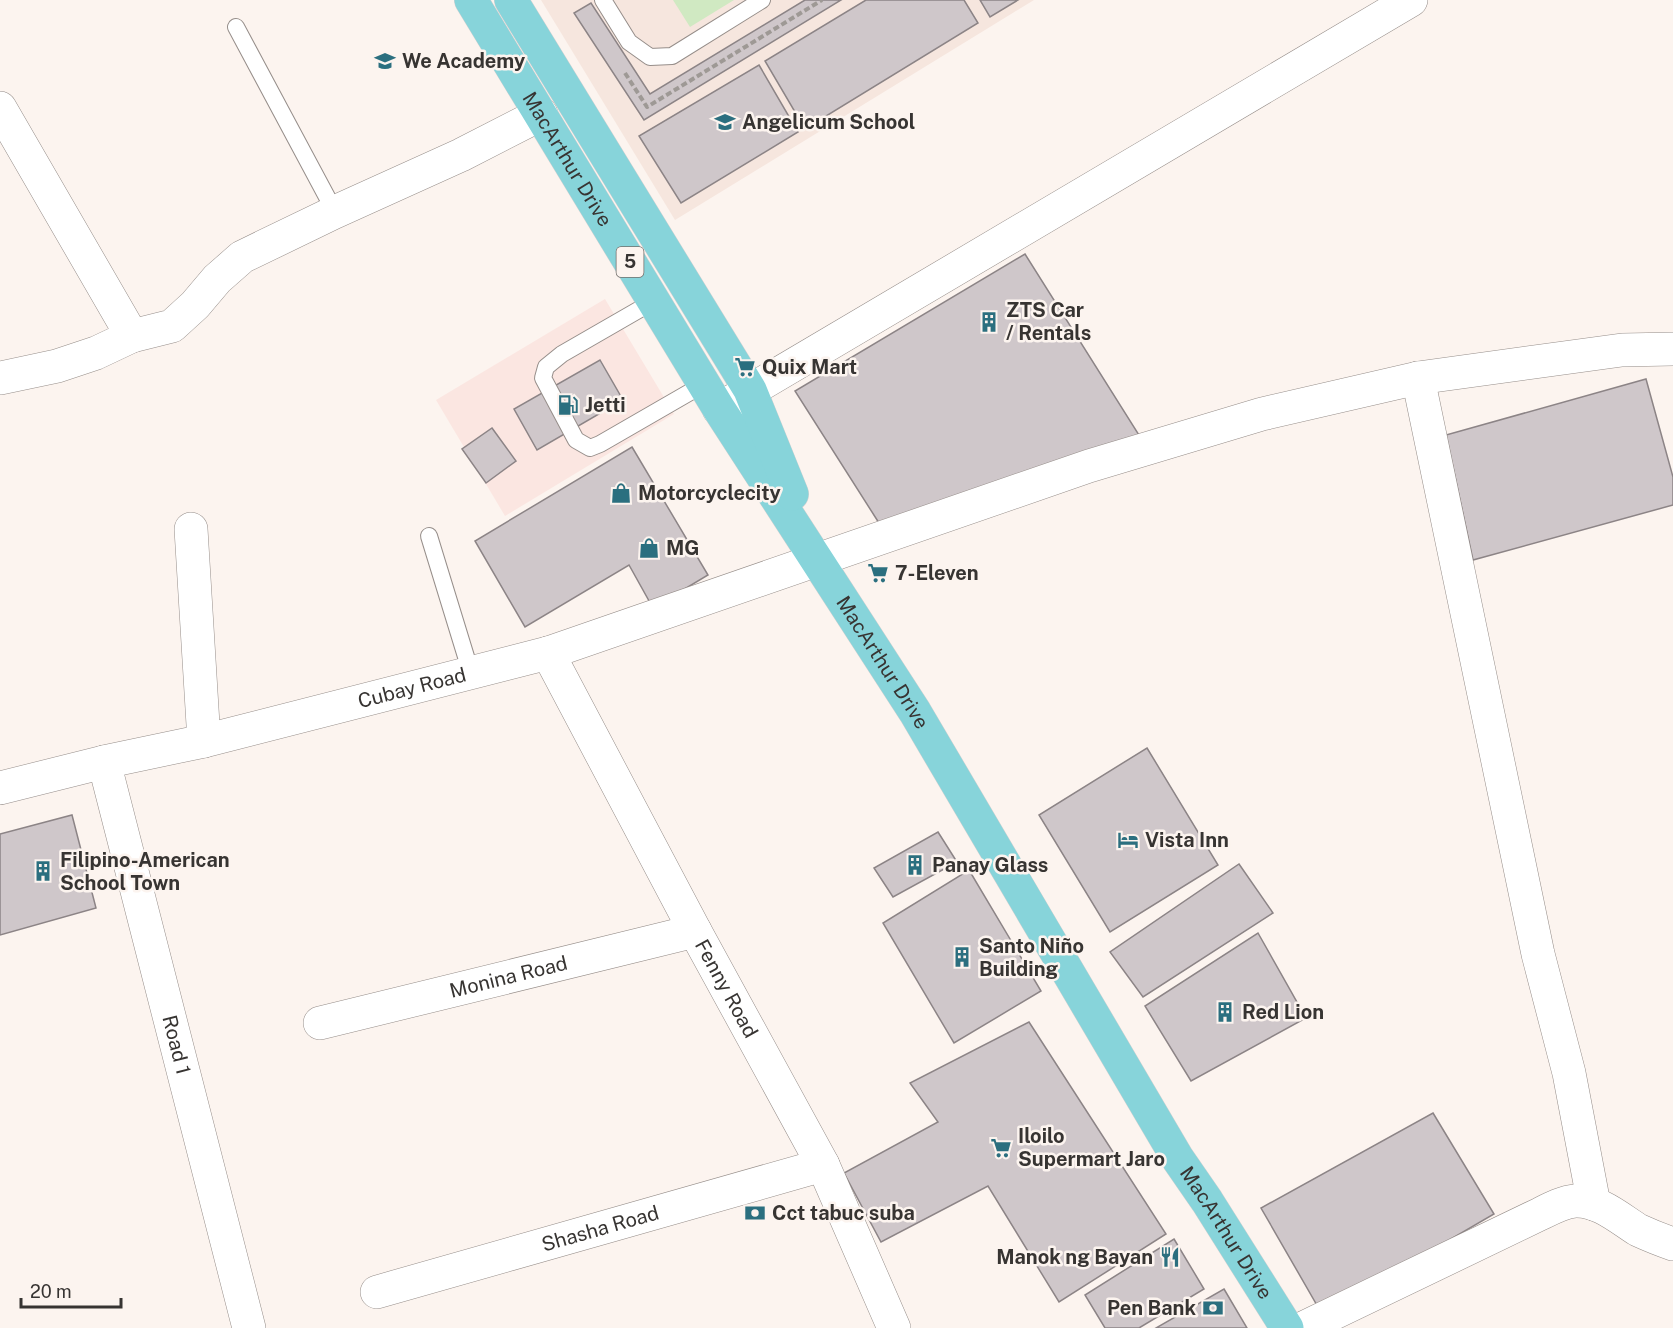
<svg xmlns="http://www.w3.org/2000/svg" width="1673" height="1328" viewBox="0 0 1673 1328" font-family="'Public Sans',sans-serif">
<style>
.commercial{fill:#fbe6e1}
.built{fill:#f6e6de}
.green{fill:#d0e9c2}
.building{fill:#cfc7ca;stroke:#8c8486;stroke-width:1.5}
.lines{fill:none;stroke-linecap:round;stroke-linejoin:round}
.lane-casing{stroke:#968e8a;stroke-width:18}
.street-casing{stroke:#968e8a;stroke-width:34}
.secondary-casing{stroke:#968e8a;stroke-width:34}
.primary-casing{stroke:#d3d2d2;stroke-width:34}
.path{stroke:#9e9995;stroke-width:4;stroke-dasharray:6 3;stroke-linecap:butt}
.lane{stroke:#fff;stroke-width:16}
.street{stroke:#fff;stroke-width:33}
.secondary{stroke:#fff;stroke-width:33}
.primary{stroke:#87d4da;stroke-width:33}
.labels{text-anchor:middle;stroke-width:5;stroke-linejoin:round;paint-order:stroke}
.shield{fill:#fcf4ef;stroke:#726e6b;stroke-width:1.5}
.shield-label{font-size:18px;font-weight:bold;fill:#373432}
.poi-label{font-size:20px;font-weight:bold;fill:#373432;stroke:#fcf4ef;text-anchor:start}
.street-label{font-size:20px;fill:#373432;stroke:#fcf4ef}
</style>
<rect width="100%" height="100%" fill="#fcf4ef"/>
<polygon class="commercial" points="605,299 674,414 505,516 436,400"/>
<polygon class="built" points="541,0 1034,0 675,220"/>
<polygon class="green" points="673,0 734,0 690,27"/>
<g class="building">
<polygon points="805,0 841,0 644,120 574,13 591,3 650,94"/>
<polygon points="866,0 964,0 978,23 805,129 765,61"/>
<polygon points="980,0 1018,0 990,17"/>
<polygon points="759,65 798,132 681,203 639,136"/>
<polygon points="1025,254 1139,435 879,523 795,391"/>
<polygon points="600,360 623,400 537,450 514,409"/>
<polygon points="1646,379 1673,477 1673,505 1473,560 1446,435"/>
<polygon points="492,428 516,461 486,483 462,449"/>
<polygon points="632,447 708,575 653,608 629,565 525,627 475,541"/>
<polygon points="1147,748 1218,865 1110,932 1039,815"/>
<polygon points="72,815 96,908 0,935 0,834"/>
<polygon points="938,832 957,862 893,897 874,868"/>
<polygon points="1239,864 1273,913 1143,997 1110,952"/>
<polygon points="969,870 1041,991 954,1043 883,923"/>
<polygon points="1258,933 1306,1018 1191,1081 1145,1006"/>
<polygon points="1029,1022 1166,1234 1059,1302 988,1186 881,1242 844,1173 938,1122 910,1083"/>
<polygon points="1433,1113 1494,1214 1322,1314 1261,1208"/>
<polygon points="1174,1239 1204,1289 1139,1328 1105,1328 1085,1295"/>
<polygon points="1224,1289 1247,1328 1156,1328"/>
</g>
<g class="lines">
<g class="lane-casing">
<g id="lane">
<polyline points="603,0 629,42 650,57 672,56 762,0"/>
<polyline points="236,27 335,212"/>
<polyline points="654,301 562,354 546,367 543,378 576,440 590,448 600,444 704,384"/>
<polyline points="429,536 471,673"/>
</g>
</g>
<g class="street-casing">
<g id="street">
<polyline points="0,108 132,336 172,326 195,305 217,279 242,257 335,212 461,155 541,114"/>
<polyline points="0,378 57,366 96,353 132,336"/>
<polyline points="1418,378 1538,954 1569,1073 1594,1204"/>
<polyline points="719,409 1411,0"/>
<polyline points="191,529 204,741"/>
<path id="s1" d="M548,653L695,931L823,1165L894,1328"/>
<path id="s2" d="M104,762L249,1328"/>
<path id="s3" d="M320,1023L695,931"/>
<path id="s4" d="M377,1292L823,1165"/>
<path d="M1303,1328L1540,1214C1550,1209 1563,1202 1575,1201C1599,1200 1619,1218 1638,1230C1649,1235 1661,1240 1673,1244"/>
</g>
</g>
<g class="secondary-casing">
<g id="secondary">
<path id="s5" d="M0,788L104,762L204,741L548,653L1089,466L1262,414L1418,378L1622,350L1673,349"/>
</g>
</g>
<g class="primary-casing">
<g id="primary">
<path id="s6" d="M471,0L719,409L915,712L1178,1159L1207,1201L1287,1328"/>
<polyline points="511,0 750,390 792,494"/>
</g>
</g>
<polyline class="path" points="625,73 647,107 822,0"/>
<use href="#lane" class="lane"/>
<use href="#street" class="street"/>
<use href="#secondary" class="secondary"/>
<use href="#primary" class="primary"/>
</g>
<defs>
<g id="school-bare" transform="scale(1.62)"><path d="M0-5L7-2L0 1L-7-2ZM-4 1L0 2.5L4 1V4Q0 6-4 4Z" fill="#2b6f7f" stroke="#fcf4ef" stroke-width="2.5" paint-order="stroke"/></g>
<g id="building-bare" transform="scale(1.62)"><path d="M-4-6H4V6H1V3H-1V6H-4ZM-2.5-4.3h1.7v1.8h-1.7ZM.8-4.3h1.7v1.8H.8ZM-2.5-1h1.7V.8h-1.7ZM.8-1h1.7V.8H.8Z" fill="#2b6f7f" stroke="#fcf4ef" stroke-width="2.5" paint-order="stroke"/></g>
<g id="supermarket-bare" transform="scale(1.62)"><path d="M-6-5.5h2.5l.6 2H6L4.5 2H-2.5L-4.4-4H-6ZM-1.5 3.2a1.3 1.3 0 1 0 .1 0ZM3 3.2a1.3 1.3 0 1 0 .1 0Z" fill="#2b6f7f" stroke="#fcf4ef" stroke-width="2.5" paint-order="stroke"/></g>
<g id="fuel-bare" transform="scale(1.62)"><path d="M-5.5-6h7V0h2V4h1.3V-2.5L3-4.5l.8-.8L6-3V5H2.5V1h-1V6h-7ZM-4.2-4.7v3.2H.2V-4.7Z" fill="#2b6f7f" stroke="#fcf4ef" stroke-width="2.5" paint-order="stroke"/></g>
<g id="shop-bare" transform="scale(1.62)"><path d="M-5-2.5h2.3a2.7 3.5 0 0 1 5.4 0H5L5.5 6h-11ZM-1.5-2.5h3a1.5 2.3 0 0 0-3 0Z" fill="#2b6f7f" stroke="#fcf4ef" stroke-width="2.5" paint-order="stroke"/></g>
<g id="hotel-bare" transform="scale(1.62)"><path d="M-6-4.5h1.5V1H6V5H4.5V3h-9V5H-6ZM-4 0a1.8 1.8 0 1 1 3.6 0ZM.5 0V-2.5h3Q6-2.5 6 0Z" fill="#2b6f7f" stroke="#fcf4ef" stroke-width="2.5" paint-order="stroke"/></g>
<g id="bank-bare" transform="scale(1.62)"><path d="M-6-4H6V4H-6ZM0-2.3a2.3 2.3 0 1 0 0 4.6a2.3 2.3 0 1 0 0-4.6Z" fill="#2b6f7f" stroke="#fcf4ef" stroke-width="2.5" paint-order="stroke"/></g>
<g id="restaurant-bare" transform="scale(1.62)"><path d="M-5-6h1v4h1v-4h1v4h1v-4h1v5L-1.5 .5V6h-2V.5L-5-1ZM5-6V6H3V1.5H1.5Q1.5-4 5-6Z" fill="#2b6f7f" stroke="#fcf4ef" stroke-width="2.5" paint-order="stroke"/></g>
</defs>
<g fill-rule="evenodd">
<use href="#school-bare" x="385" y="61"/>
<use href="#school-bare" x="725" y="122"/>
<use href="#building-bare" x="989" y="322"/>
<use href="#supermarket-bare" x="745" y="367"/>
<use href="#fuel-bare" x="568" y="405"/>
<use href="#shop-bare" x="621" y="493"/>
<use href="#shop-bare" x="649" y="548"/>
<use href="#supermarket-bare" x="878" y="573"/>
<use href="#hotel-bare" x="1128" y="840"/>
<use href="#building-bare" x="915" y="865"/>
<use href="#building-bare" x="43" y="871"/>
<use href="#building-bare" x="962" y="957"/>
<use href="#building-bare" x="1225" y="1012"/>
<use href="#supermarket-bare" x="1001" y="1148"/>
<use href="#bank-bare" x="755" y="1213"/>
<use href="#restaurant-bare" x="1170" y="1257"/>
<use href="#bank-bare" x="1213" y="1308"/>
</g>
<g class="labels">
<rect class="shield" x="616.5" y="247" width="27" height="30" rx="4.5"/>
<g class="shield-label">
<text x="630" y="268">5</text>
</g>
<g class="poi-label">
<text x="402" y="68">We Academy</text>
<text x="742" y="129">Angelicum School</text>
<text x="1006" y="317">ZTS Car<tspan x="1006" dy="23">/ Rentals</tspan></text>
<text x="762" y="374">Quix Mart</text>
<text x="585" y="412">Jetti</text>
<text x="638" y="500">Motorcyclecity</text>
<text x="666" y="555">MG</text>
<text x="895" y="580">7-Eleven</text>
<text x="1145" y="847">Vista Inn</text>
<text x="60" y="867">Filipino-American<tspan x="60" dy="23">School Town</tspan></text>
<text x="932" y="872">Panay Glass</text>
<text x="979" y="953">Santo Niño<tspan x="979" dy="23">Building</tspan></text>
<text x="1242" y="1019">Red Lion</text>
<text x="1018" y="1143">Iloilo<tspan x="1018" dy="23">Supermart Jaro</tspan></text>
<text x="772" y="1220">Cct tabuc suba</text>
<text x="1153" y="1264" text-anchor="end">Manok ng Bayan</text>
<text x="1196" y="1315" text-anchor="end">Pen Bank</text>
</g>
<g class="street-label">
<text dy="7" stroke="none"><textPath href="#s6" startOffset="186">MacArthur Drive</textPath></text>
<text dy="7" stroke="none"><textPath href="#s6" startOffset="780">MacArthur Drive</textPath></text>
<text dy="7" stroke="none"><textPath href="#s5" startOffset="424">Cubay Road</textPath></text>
<text dy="7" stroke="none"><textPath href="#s3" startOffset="194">Monina Road</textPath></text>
<text dy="7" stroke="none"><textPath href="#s1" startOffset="380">Fenny Road</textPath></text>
<text dy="7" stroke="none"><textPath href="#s2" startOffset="292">Road 1</textPath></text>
<text dy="7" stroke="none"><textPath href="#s4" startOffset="232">Shasha Road</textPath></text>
<text dy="7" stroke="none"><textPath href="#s6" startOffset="1446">MacArthur Drive</textPath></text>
</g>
</g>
<path d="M21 1298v9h100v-9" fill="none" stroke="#373432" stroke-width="3"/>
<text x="30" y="1298" font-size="18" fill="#373432" stroke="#fcf4ef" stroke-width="4.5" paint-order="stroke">20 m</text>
</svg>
